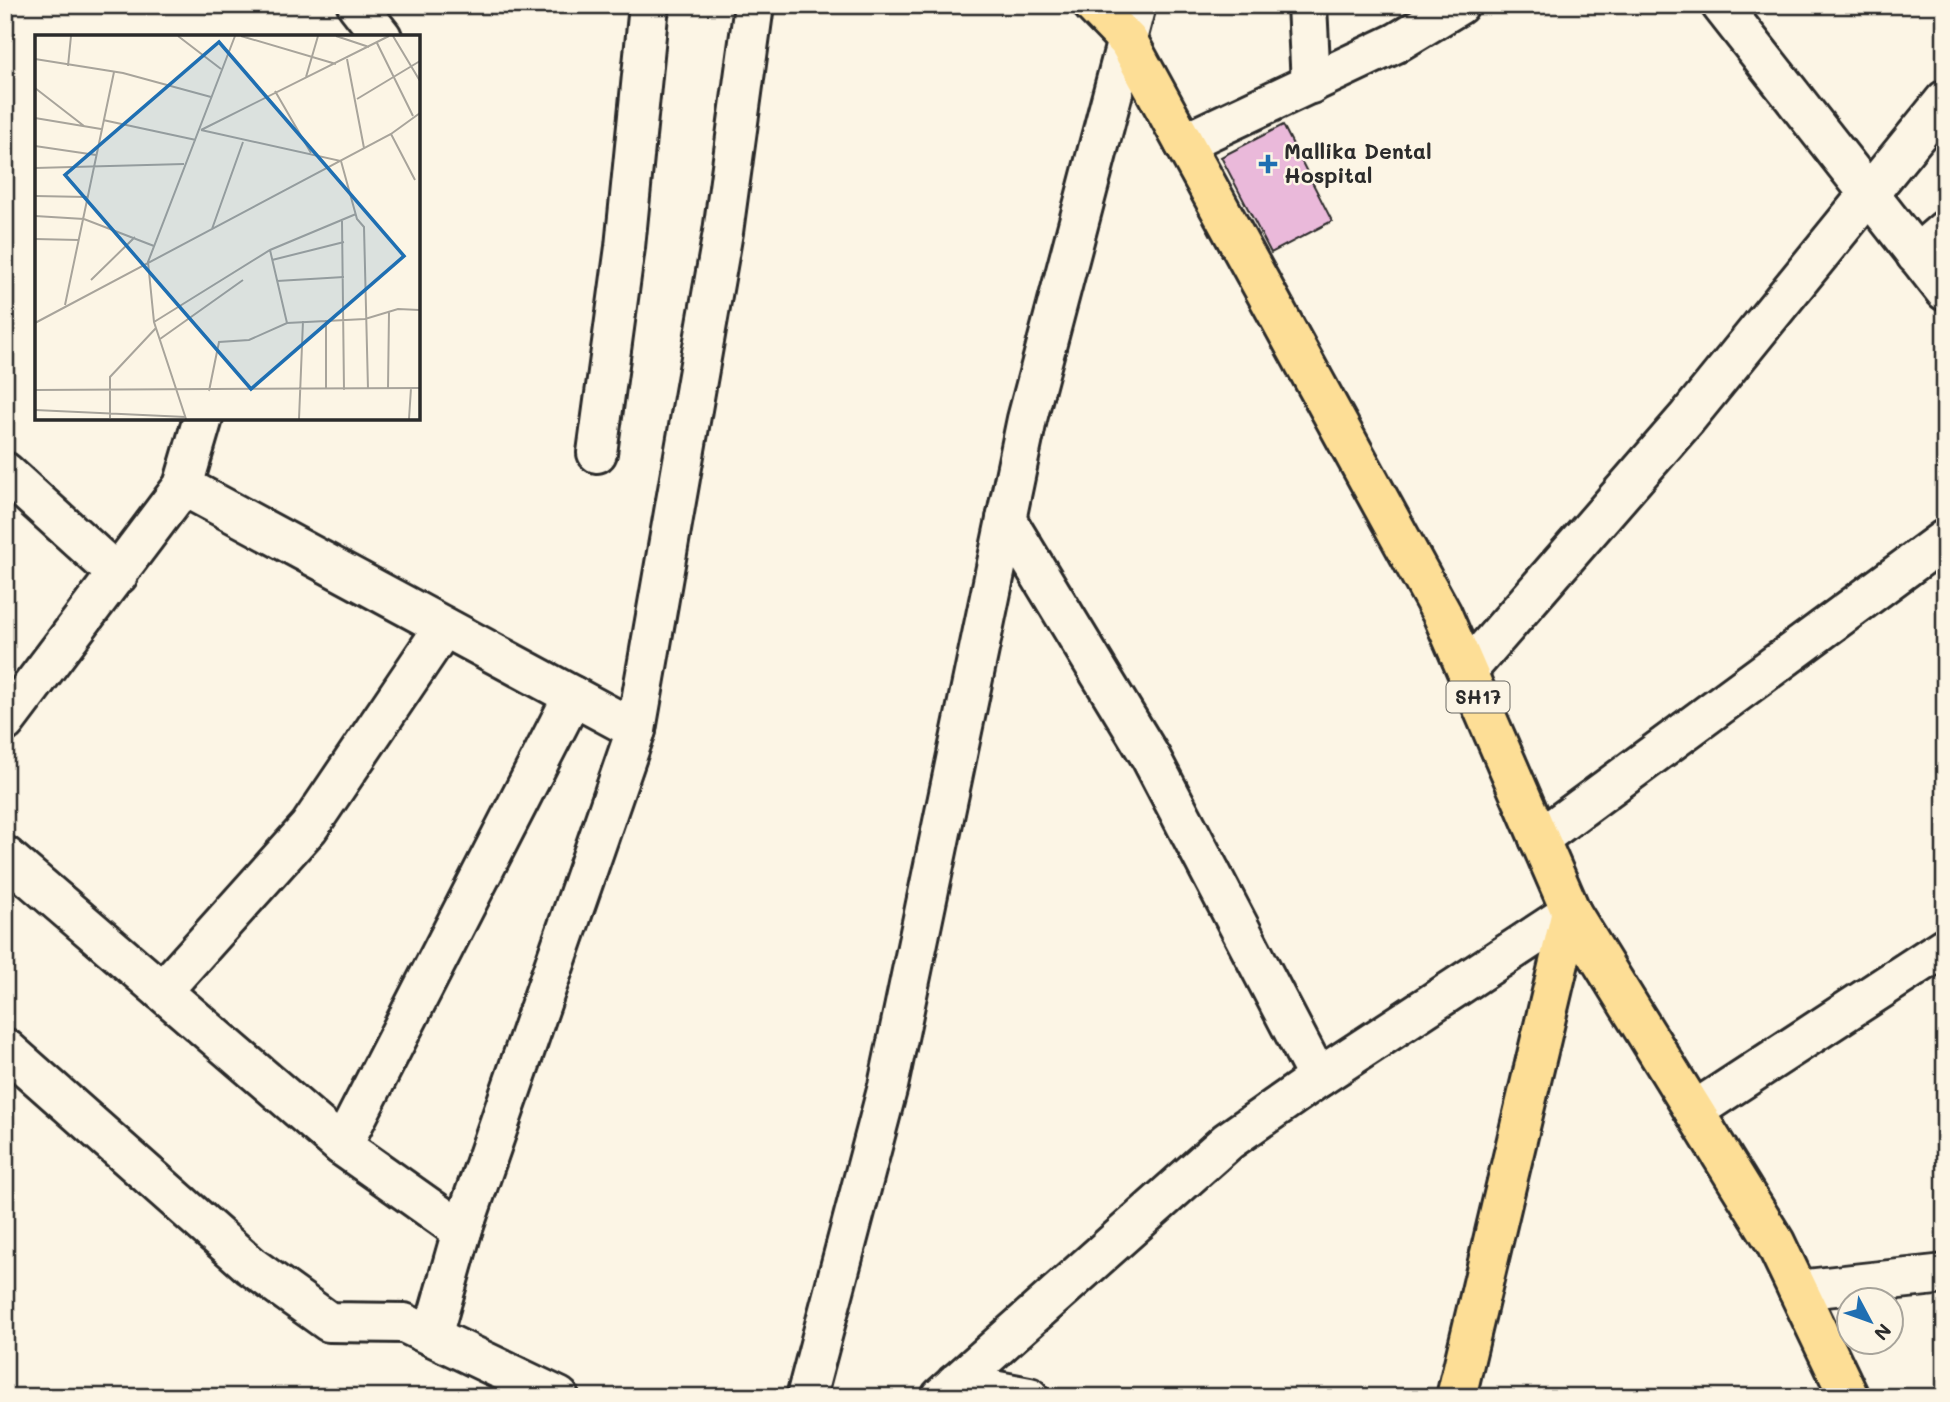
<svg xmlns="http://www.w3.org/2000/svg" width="1950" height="1402" viewBox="0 0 1950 1402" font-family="Mali,sans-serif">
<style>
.building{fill:#eab9da;stroke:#2b2b2b;stroke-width:2}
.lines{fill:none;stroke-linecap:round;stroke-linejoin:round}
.minor-casing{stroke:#2b2b2b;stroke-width:44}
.major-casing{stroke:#2b2b2b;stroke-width:44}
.minor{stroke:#fcf5e5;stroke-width:38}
.major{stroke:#fdde96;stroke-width:38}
.poi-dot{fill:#1f6fb2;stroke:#fcf5e5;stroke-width:2.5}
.labels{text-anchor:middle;stroke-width:5;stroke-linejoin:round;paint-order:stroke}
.shield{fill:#fcf5e5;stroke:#6a6863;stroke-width:2}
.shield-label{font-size:19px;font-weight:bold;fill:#2b2b2b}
.poi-label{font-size:21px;font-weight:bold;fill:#2b2b2b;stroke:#fcf5e5;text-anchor:start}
.inset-road{fill:none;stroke:#a8a49b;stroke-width:2}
.view{fill:#1f6fb2;fill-opacity:0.15;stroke:#1f6fb2;stroke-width:3.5}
.inset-edge{fill:none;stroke:#2b2b2b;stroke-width:3.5}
</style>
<rect width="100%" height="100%" fill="#fcf5e5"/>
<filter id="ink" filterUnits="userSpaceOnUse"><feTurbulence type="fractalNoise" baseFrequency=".0143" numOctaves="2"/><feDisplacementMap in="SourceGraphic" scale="14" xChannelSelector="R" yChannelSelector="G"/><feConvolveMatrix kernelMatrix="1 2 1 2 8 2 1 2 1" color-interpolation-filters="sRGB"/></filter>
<g filter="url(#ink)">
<polygon class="building" points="1283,125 1332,221 1271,253 1221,157"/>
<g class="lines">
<g class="minor-casing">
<g id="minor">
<polyline points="357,5 382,37"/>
<polyline points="1307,5 1311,84"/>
<polyline points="1721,5 1945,291"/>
<polyline points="1184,143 1396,43 1459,5"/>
<polyline points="1916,255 1945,230"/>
<polyline points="597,453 625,247 649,5"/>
<polyline points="5,472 118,575"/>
<polyline points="183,486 636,730"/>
<polyline points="1006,519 1151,758 1318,1078"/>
<polyline points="1467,671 1687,418 1945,100"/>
<polyline points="5,722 183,486 203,418"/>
<polyline points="1539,839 1945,539"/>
<polyline points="5,856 342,1146 462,1231"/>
<polyline points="162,991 309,827 444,627"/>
<polyline points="5,1048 251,1266 329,1322 404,1323 559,1397"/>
<polyline points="1694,1111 1945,947"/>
<polyline points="342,1146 573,696"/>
<polyline points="1798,1290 1945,1274"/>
<polyline points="432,1336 462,1231 636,730 723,232 754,5"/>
<polyline points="956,1383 1029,1397"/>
<polyline points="806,1397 888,1086 1027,419 1136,5"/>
<polyline points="941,1397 1228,1141 1318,1078 1571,912"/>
</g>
</g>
<g class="major-casing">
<g id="major">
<polyline points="1093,5 1128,41 1442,614 1571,912 1775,1242 1849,1397"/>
<polyline points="1456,1397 1571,912"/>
</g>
</g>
<use href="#minor" class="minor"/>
<use href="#major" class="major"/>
</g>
</g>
<path class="poi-dot" d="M1264.5 153.5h7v7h7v7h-7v7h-7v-7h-7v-7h7z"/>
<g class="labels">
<rect class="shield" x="1446.5" y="681.5" width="63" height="31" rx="5"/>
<g class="shield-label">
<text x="1478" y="704">SH17</text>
</g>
<g class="poi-label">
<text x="1284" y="159">Mallika Dental<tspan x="1284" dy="24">Hospital</tspan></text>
</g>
</g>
<g transform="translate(35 35)">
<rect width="385" height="385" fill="#fcf5e5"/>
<path class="inset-road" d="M143,1L186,34M206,1L301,29M301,1L334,12M358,1L385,46M342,8L378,81M0,24L88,38L176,62M312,24L329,113M33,31L36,1M271,42L283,1M0,53L49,91M240,56L276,118M322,64L385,26M0,83L66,94M68,85L161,105M166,95L306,126L322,184L329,192L333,354M166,95L354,1M356,99L380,145M0,111L61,120M0,133L149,129M0,161L53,162M0,181L49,184L119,211M307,186L309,355M177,194L208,107M0,204L44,205M235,215L252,288M237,225L309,207M56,245L100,202M242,246L309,242M30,270L79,37M119,287L235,215L321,179M0,288L356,99L385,78M125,304L208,245M291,353V285M353,353L354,277M0,355L385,353M174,356L184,307L214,305L252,288L330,284L363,274L385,275M0,375L151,382M75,383V342L121,293M151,384L119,287L113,227L200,1M264,384L268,286M374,384L376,353"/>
<path class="view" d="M184,7L369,221L216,354L30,140Z"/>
<rect width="385" height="385" class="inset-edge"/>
</g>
<rect width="1950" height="1402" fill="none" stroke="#fcf5e5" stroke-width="28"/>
<rect x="14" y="14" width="1922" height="1374" fill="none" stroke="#2b2b2b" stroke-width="2.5" filter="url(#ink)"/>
<g transform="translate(1870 1321) rotate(131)"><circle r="33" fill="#fcf5e5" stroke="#a8a49b" stroke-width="2"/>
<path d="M0-5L12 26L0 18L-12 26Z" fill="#1f6fb2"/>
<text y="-10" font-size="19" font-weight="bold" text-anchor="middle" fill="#2b2b2b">N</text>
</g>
</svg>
